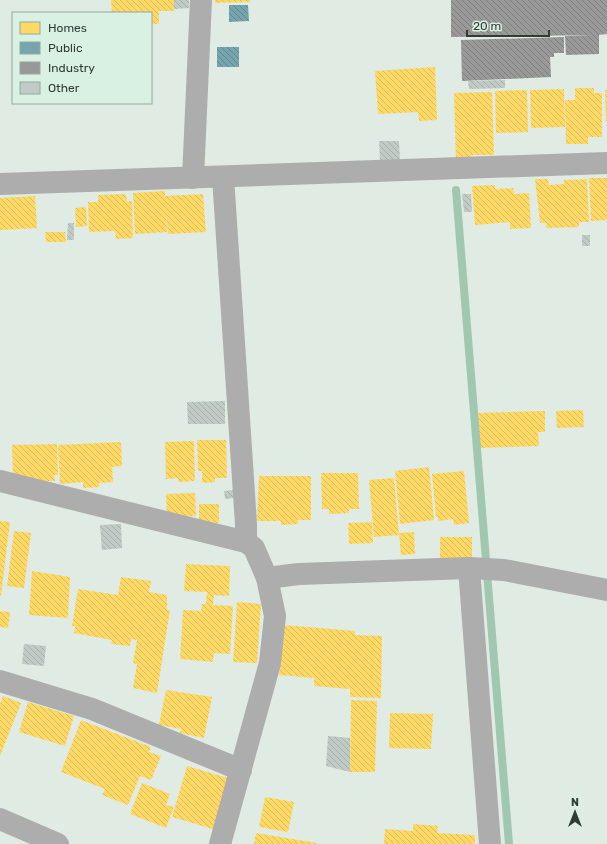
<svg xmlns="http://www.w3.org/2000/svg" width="607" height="844" viewBox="0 0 607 844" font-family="Rubik,sans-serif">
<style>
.homes{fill:url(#homes-back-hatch)}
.public{fill:url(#public-back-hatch)}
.industry{fill:url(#industry-back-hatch)}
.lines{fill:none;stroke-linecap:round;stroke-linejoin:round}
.stream{stroke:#a0c7af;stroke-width:8}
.building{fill:url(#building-back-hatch)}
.minor{stroke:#adadae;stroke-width:22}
</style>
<defs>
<pattern id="homes-back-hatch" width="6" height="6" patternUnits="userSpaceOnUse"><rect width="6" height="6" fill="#ffd966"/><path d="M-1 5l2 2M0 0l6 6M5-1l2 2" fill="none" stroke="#dbbb59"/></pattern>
<pattern id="public-back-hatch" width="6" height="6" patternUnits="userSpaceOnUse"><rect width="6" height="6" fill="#76a5af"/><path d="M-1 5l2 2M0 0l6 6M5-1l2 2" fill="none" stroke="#61888f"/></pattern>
<pattern id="industry-back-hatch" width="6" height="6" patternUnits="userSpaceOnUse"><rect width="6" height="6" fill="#999"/><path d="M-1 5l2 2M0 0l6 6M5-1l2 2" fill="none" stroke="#7d7e7e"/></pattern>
<pattern id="building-back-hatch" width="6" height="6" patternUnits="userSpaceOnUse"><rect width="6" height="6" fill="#c1cbc5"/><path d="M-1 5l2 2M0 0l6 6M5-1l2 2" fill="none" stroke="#a6afaa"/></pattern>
</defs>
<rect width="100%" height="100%" fill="#dfebe3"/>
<g class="homes">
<polygon points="111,0 174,0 174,11 159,11 159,24 151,24 151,13 112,13"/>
<polygon points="215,0 250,0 250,2 215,3"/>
<polygon points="435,67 437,120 419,121 418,112 378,114 375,71"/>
<polygon points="575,88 594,88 594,93 602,93 602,137 588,137 588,144 566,144 565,100 575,100"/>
<polygon points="564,89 565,127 531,128 530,90"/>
<polygon points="527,90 528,132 496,133 495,91"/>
<polygon points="605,90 607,90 607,121 606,121"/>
<polygon points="492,92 494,155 471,155 472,161 456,162 454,93"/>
<polygon points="589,178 607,178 607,220 591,221"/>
<polygon points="535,179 548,179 549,185 564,184 564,180 587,179 589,222 579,222 579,227 546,228 546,223 540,223"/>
<polygon points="495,185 495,189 513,188 514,194 529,193 531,228 510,229 510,222 475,225 472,186"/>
<polygon points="165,191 165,196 203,194 206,232 168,234 166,211 167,232 135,234 133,193"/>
<polygon points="126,194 127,202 132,201 133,238 116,239 115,231 89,232 88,202 98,202 98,195"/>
<polygon points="35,196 37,228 0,230 0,198"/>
<polygon points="86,207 87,226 76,227 75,208"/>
<polygon points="45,232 65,232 66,242 46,242"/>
<polygon points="583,410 584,427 557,428 556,411"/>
<polygon points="545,411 545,432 538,432 539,446 479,448 478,413"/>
<polygon points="197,440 226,440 227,478 215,478 215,482 202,483 202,471 198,471"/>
<polygon points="194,441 195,481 178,482 178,478 166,479 165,442"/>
<polygon points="121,442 122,466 112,467 113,482 99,483 99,487 83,488 83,482 60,484 58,445"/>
<polygon points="57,444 58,475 54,475 55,481 35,481 13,476 12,445"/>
<polygon points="429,467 434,520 400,524 395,471"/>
<polygon points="464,471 469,523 454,525 453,519 438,521 438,517 436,517 432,474"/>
<polygon points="321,473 358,473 359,509 349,509 349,513 329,514 329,509 322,509"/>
<polygon points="259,476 311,476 311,520 298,520 298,524 281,525 281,521 257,521"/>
<polygon points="394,478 399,535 374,537 369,480"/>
<polygon points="195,493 196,516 167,517 166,494"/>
<polygon points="199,504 219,504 219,523 199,524"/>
<polygon points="0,521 10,522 1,596 0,595"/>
<polygon points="372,522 373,543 349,544 348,523"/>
<polygon points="14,531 31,533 24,588 7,586"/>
<polygon points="414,532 415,554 401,555 399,533"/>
<rect x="440" y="537" width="32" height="24"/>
<polygon points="186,564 230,566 229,596 214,595 213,605 233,606 230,654 214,653 213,662 180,659 183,610 201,611 202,604 206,604 207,592 184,591"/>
<polygon points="32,571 70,577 68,618 29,615"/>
<polygon points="121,577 151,581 149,592 167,595 167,610 170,610 157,693 133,688 137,664 133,663 137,640 131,639 130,646 111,644 112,640 74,633 75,626 72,626 78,589 118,595"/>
<polygon points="237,602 261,604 257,663 233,662"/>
<polygon points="0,611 10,612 8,628 0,627"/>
<polygon points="284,625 355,631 355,635 382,636 381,698 350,697 350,689 314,686 314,678 279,675"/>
<polygon points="166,690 212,697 204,738 180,733 181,729 159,725"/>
<polygon points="3,696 21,703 0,756 0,704"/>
<polygon points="351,700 377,701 375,772 350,772"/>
<polygon points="28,702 74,716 65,746 19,732"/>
<polygon points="390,713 433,714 431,749 389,748"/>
<polygon points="81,720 151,747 149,752 161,756 151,780 140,776 128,805 102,795 105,789 61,772"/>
<polygon points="187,766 228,778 213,829 172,817"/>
<polygon points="142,783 170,794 166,805 174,807 166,828 130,814"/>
<polygon points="265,797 294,802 288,832 259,827"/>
<polygon points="413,824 438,826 437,833 475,835 475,844 384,844 385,829 413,831"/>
<polygon points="256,833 317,843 316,844 254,844"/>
</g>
<g class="public">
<polygon points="229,5 248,5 249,21 229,22"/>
<rect x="217" y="47" width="22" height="20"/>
</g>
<g class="industry">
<polygon points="451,0 607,0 607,34 599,35 599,54 566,55 565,36 592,35 451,37"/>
<polygon points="564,37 564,53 554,53 554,57 550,57 551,77 462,81 461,40"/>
</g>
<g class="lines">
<polyline class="stream" points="456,190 509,844"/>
</g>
<g class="building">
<polygon points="174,0 189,0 189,8 174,9"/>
<polygon points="505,80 505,88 469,89 468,81"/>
<polygon points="379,141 399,141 400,161 380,162"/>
<polygon points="462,194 471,194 472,212 464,212"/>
<polygon points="68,223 74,223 74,240 67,240"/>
<rect x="582" y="235" width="8" height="11"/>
<polygon points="225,401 225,424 188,424 187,402"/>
<polygon points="233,490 234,498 225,499 224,491"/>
<polygon points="121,524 122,548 102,550 100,525"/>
<polygon points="24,644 46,646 44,666 22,664"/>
<polygon points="328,736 350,738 350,772 326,766"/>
</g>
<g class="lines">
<g class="minor">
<polyline points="223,177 246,524 246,542"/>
<polyline points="193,178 201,0"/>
<polyline points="0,184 607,163"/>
<polyline points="0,481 246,542 254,548 267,578 275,616 270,663 220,844"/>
<polyline points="469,568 490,844"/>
<polyline points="267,578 299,574 469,568 504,570 607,590"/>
<polyline points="0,681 92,709 241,770"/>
<polyline points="0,819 58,844"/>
</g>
</g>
<rect x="12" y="12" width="140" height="92" fill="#d9f1e2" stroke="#96a89d"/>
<rect x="20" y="22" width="20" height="12" fill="#ffd966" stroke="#96a89d"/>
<text x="48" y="32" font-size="12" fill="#323b35">Homes</text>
<rect x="20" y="42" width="20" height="12" fill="#76a5af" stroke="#96a89d"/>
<text x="48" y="52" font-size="12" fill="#323b35">Public</text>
<rect x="20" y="62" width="20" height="12" fill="#999999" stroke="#96a89d"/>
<text x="48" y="72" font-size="12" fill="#323b35">Industry</text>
<rect x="20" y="82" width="20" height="12" fill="#c1cbc5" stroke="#96a89d"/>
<text x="48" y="92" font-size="12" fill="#323b35">Other</text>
<g transform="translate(575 812)" stroke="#d9f1e2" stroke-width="3" paint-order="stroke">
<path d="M0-3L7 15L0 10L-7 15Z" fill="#323b35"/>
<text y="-6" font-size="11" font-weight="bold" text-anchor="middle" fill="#323b35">N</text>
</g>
<path d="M467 30v6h82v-6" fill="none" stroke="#323b35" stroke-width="2"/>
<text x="473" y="30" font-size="12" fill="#323b35" stroke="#d9f1e2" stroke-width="3" paint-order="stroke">20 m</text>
</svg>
